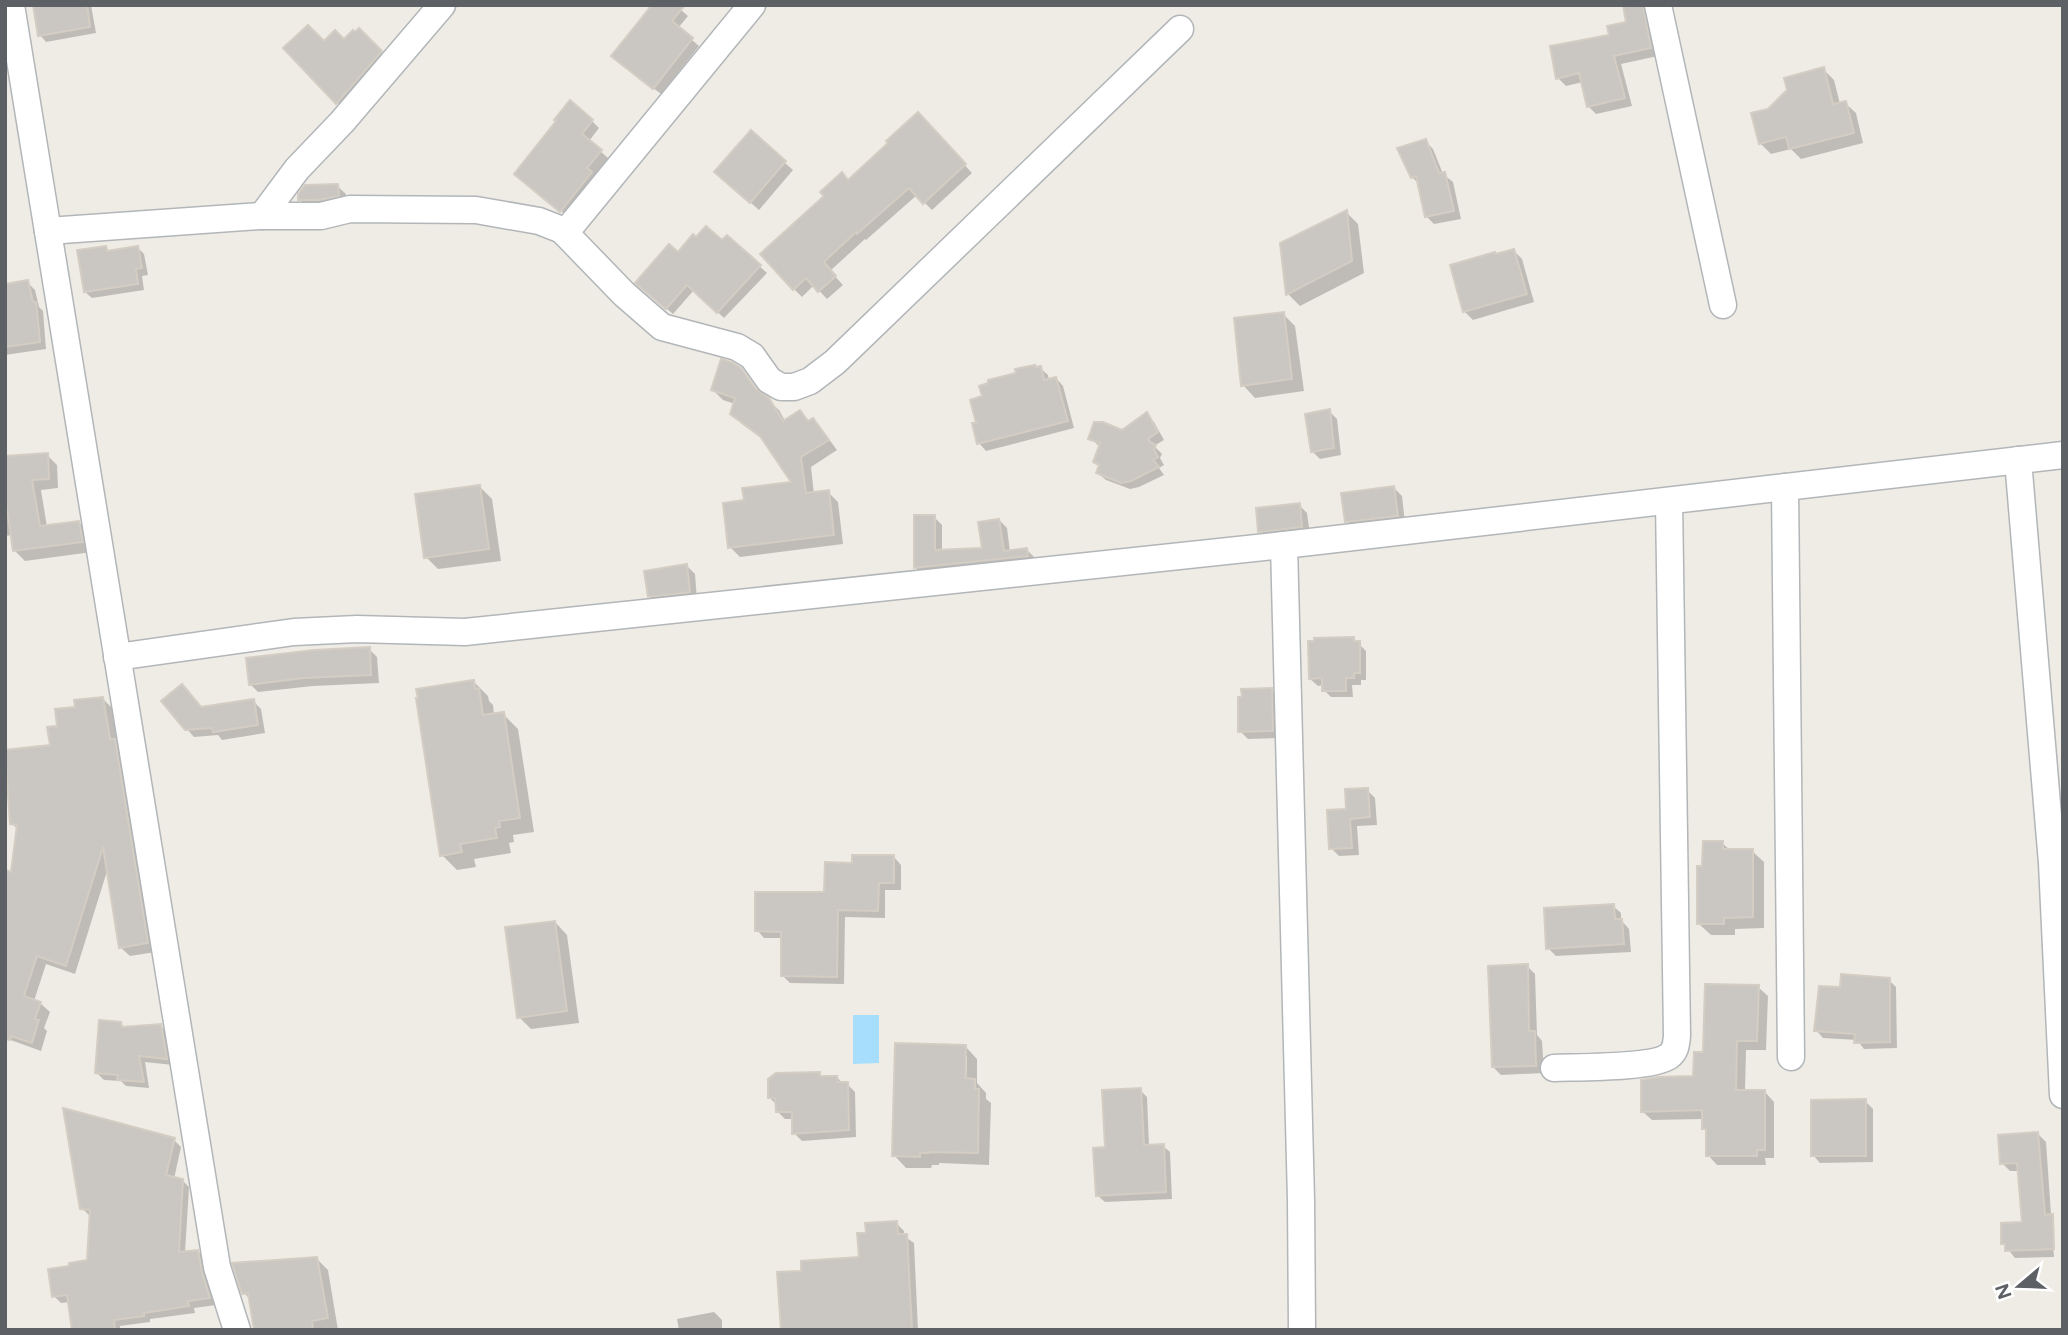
<svg xmlns="http://www.w3.org/2000/svg" width="2068" height="1335" viewBox="0 0 2068 1335" font-family="Figtree,sans-serif">
<style>
.water{fill:#a7defd}
.shadow{fill:#0003;fill-rule:evenodd}
.building{fill:#cac7c2;stroke:#d3cdc3;stroke-width:2}
.lines{fill:none;stroke-linecap:round;stroke-linejoin:round}
.street-casing{stroke:#b2b6b9;stroke-width:29}
.street{stroke:#fff;stroke-width:26}
</style>
<rect width="100%" height="100%" fill="#efece5"/>
<polygon class="water" points="853,1015 879,1015 879,1063 853,1064"/>
<g class="shadow">
<polygon points="35,5 91,5 96,33 46,42 40,35"/>
<polygon points="649,5 676,5 681,10 688,16 678,28 699,46 661,94 620,62 651,10 648,7"/>
<polygon points="1642,5 1650,13 1658,56 1621,64 1632,106 1596,114 1588,106 1583,82 1566,86 1558,78 1629,24"/>
<polygon points="359,30 392,63 348,114 286,48 344,42"/>
<polygon points="1823,69 1834,80 1840,104 1845,103 1856,113 1863,143 1801,159 1791,149 1771,154 1760,143 1769,110"/>
<polygon points="592,121 599,128 589,141 608,158 594,176 598,181 569,217 523,181"/>
<polygon points="925,122 972,173 932,210 917,195 866,240 865,239 830,271 843,285 827,299 814,285 802,297 794,289 849,182"/>
<polygon points="751,133 793,170 759,210 725,180"/>
<polygon points="1425,141 1433,149 1443,174 1453,182 1461,219 1434,224 1426,216 1419,184 1412,177"/>
<polygon points="337,186 346,194 346,203 308,208 300,200"/>
<polygon points="1346,212 1358,224 1364,273 1300,306 1288,294 1282,244"/>
<polygon points="727,237 767,273 724,318 694,290 673,314 644,289 679,254 723,243"/>
<polygon points="106,248 110,252 138,248 144,254 148,275 142,276 144,290 92,298 85,292"/>
<polygon points="1514,251 1522,259 1534,302 1473,320 1465,312 1452,266"/>
<polygon points="27,282 35,290 39,307 43,311 46,349 5,355 5,286"/>
<polygon points="1283,314 1295,326 1304,391 1255,398 1243,385"/>
<polygon points="1040,368 1048,375 1049,380 1056,378 1063,386 1074,428 986,451 979,443 978,424 984,398"/>
<polygon points="740,369 761,395 779,410 785,421 800,412 809,422 812,420 822,430 837,450 811,467 814,494 828,492 838,502 843,544 740,557 730,547 746,502 794,483 765,441 742,424 732,414 735,404 723,400 713,390"/>
<polygon points="1329,411 1337,419 1341,455 1320,459 1312,451"/>
<polygon points="1147,414 1154,422 1164,440 1154,446 1162,454 1160,458 1164,465 1159,468 1164,475 1139,487 1130,489 1106,480 1098,473 1100,467 1095,462 1100,447 1090,438 1122,432"/>
<polygon points="47,455 57,465 58,488 41,490 47,527 79,522 89,533 92,552 25,561 15,551 12,535 5,536 5,458"/>
<polygon points="480,487 492,499 501,561 438,569 426,557"/>
<polygon points="1394,488 1402,496 1405,523 1355,529 1347,521"/>
<polygon points="1299,505 1307,513 1310,535 1268,539 1260,531"/>
<polygon points="934,517 942,525 942,551 984,550 999,520 1007,528 1010,552 1026,549 1034,557 1035,564 924,576 916,568"/>
<polygon points="687,566 695,574 697,600 658,604 650,596"/>
<polygon points="1354,639 1366,651 1366,680 1361,680 1361,685 1352,685 1353,697 1331,697 1324,690 1324,685 1318,686 1310,679"/>
<polygon points="369,649 377,657 379,683 313,686 258,692 250,684"/>
<polygon points="473,681 488,696 489,701 493,705 494,715 503,714 518,729 534,832 513,835 514,842 509,843 511,853 474,859 476,867 457,870 442,855"/>
<polygon points="1271,690 1279,698 1280,738 1248,739 1240,731"/>
<polygon points="103,699 112,708 117,744 123,750 156,952 130,956 120,947 108,868 75,974 46,964 34,1001 40,1003 50,1012 44,1028 47,1031 41,1051 5,1038 12,874 18,830 12,823 52,746 59,728 77,709"/>
<polygon points="253,701 261,709 265,733 222,740 218,735 194,737 186,728 202,709"/>
<polygon points="1367,790 1375,798 1377,825 1357,826 1359,855 1339,856 1331,848 1348,811"/>
<polygon points="1722,843 1730,850 1752,851 1764,862 1764,928 1735,929 1735,935 1711,935 1699,924 1704,868"/>
<polygon points="894,857 901,865 901,890 885,890 885,918 845,917 844,984 790,983 783,976 783,938 764,938 757,930 826,894 853,864"/>
<polygon points="1613,906 1621,913 1621,920 1629,929 1631,952 1556,956 1548,948"/>
<polygon points="555,922 567,935 579,1023 531,1029 519,1017"/>
<polygon points="1527,966 1535,974 1537,1035 1542,1041 1544,1073 1501,1075 1493,1067"/>
<polygon points="1889,980 1896,987 1897,1048 1864,1049 1857,1040 1823,1038 1816,1030 1842,989"/>
<polygon points="1758,987 1768,996 1766,1050 1746,1050 1745,1092 1765,1092 1774,1102 1774,1158 1765,1158 1766,1165 1717,1165 1708,1155 1708,1133 1703,1128 1703,1119 1652,1120 1642,1111 1695,1077 1705,1054"/>
<polygon points="120,1024 125,1028 161,1026 168,1033 173,1065 145,1062 149,1088 126,1086 121,1081 104,1080 97,1073"/>
<path d="M965,1046L977,1059V1083L986,1093V1099L991,1103L989,1165L939,1163V1165H932L931,1168H906L894,1155ZM964,1056H967L966,1087H963Z"/>
<polygon points="819,1074 823,1078 837,1077 843,1084 847,1084 855,1092 856,1137 802,1141 794,1133 794,1119 785,1119 777,1111 777,1105 770,1098"/>
<polygon points="1140,1090 1147,1097 1149,1146 1163,1146 1170,1152 1172,1199 1105,1202 1098,1196 1107,1149"/>
<polygon points="1865,1101 1873,1109 1873,1162 1820,1163 1813,1155"/>
<polygon points="2038,1134 2046,1142 2054,1257 2015,1258 2003,1243 2024,1224 2019,1171 2010,1171 2002,1163"/>
<polygon points="174,1140 181,1147 174,1179 182,1180 189,1187 185,1253 198,1251 205,1258 216,1305 194,1308 195,1313 150,1319 150,1322 120,1326 120,1330 74,1330 70,1302 61,1303 54,1296 88,1262 92,1215 89,1215 82,1208"/>
<polygon points="896,1223 904,1231 904,1236 914,1243 918,1330 783,1330 803,1272 860,1259 867,1235"/>
<polygon points="317,1259 328,1270 338,1330 256,1330 251,1300 244,1293"/>
<polygon points="714,1312 722,1320 722,1330 679,1330 677,1319"/>
</g>
<g class="building">
<polygon points="33,5 87,5 90,27 38,36"/>
<polygon points="652,5 685,5 672,21 693,38 653,89 611,56"/>
<polygon points="1623,5 1643,5 1651,48 1614,56 1625,98 1587,107 1579,73 1556,79 1550,46 1609,35 1607,26 1626,22"/>
<polygon points="308,25 324,41 335,30 344,39 353,30 355,32 359,28 382,51 336,104 283,48"/>
<polygon points="1824,67 1833,104 1846,101 1854,133 1789,149 1786,137 1759,144 1751,113 1768,109 1787,90 1784,78"/>
<polygon points="570,100 593,120 582,134 602,150 587,168 592,172 560,212 514,174 556,121 554,120"/>
<polygon points="918,112 966,164 923,204 909,188 857,234 856,232 824,262 836,276 818,292 806,278 793,290 760,254 824,196 820,192 842,172 848,180 888,143 886,141"/>
<polygon points="751,130 786,161 750,203 714,172"/>
<polygon points="1426,139 1439,173 1445,172 1454,211 1425,217 1416,176 1411,178 1397,148"/>
<polygon points="338,184 339,196 319,200 298,200 298,194 305,185"/>
<polygon points="1347,210 1352,261 1286,295 1280,243"/>
<polygon points="706,226 722,240 727,235 761,265 717,313 687,285 666,309 635,283 669,244 678,252 693,234 696,237"/>
<polygon points="106,246 107,251 138,246 142,268 136,269 138,284 84,292 77,250"/>
<polygon points="1514,249 1527,294 1463,312 1450,265 1495,252 1496,254"/>
<polygon points="28,280 33,302 36,302 40,342 5,347 5,284"/>
<polygon points="1284,312 1292,379 1241,386 1234,318"/>
<polygon points="721,359 731,362 741,368 756,389 769,398 783,421 800,410 808,421 813,418 829,440 801,457 806,493 829,490 834,535 728,548 723,503 744,500 742,488 791,482 760,436 730,414 735,398 711,390"/>
<polygon points="1035,365 1036,367 1041,366 1044,380 1056,377 1068,421 977,444 972,423 976,423 970,400 982,396 979,386 988,383 988,380 1016,373 1015,369"/>
<polygon points="1330,409 1334,448 1311,452 1305,414"/>
<polygon points="1147,412 1158,432 1148,439 1150,442 1156,445 1154,449 1158,457 1153,460 1159,467 1131,481 1121,483 1096,473 1099,465 1093,462 1100,443 1088,439 1094,422 1103,422 1122,430"/>
<polygon points="48,453 49,479 32,480 40,526 79,521 83,542 13,551 5,496 5,456"/>
<polygon points="480,485 489,549 424,558 415,494"/>
<polygon points="1394,486 1398,516 1345,522 1341,493"/>
<polygon points="1300,503 1302,527 1258,532 1256,508"/>
<polygon points="914,515 935,515 935,550 982,548 978,522 999,519 1004,551 1027,548 1028,556 914,568"/>
<polygon points="687,564 690,592 648,597 644,571"/>
<polygon points="1354,637 1354,641 1360,641 1360,673 1354,673 1354,678 1346,678 1346,691 1322,691 1322,678 1309,679 1308,641 1314,641 1314,638"/>
<polygon points="370,647 371,675 304,678 249,685 246,658 314,650"/>
<polygon points="474,680 475,689 479,688 483,715 504,712 520,818 499,821 500,827 495,828 497,838 460,844 462,852 440,856 416,698 418,698 416,689"/>
<polygon points="182,684 201,707 254,699 258,725 213,732 212,728 185,730 161,701"/>
<polygon points="1272,688 1273,731 1238,732 1238,697 1242,697 1241,689"/>
<polygon points="103,697 110,739 115,739 148,943 119,948 103,847 66,966 37,956 24,996 41,1002 35,1019 39,1020 32,1043 11,1036 10,1040 5,1039 5,870 11,872 17,825 10,824 5,750 50,745 47,727 57,726 55,709 75,707 74,700"/>
<polygon points="1368,788 1370,817 1350,819 1352,848 1329,849 1327,810 1346,809 1345,789"/>
<polygon points="1703,841 1723,841 1723,849 1753,849 1753,917 1724,918 1724,924 1697,924 1697,866 1702,866"/>
<polygon points="852,855 894,855 894,883 879,883 878,911 838,910 837,977 781,976 781,932 755,931 755,892 824,892 825,862 852,863"/>
<polygon points="1614,904 1615,919 1622,919 1624,944 1546,949 1544,908"/>
<polygon points="555,921 567,1011 517,1018 505,927"/>
<polygon points="1528,964 1529,1031 1535,1031 1536,1066 1492,1067 1488,966"/>
<polygon points="1841,974 1890,978 1890,1042 1854,1043 1855,1034 1814,1031 1819,986 1840,987"/>
<polygon points="1705,984 1759,985 1757,1041 1737,1041 1736,1090 1765,1090 1765,1150 1757,1150 1757,1156 1706,1156 1706,1129 1702,1129 1702,1110 1641,1112 1641,1080 1658,1077 1693,1076 1694,1052 1703,1052"/>
<polygon points="99,1020 121,1022 122,1027 161,1024 167,1059 139,1056 144,1082 117,1080 118,1075 95,1073"/>
<polygon points="895,1043 966,1045 965,1078 975,1079 975,1089 979,1089 978,1153 928,1152 928,1153 920,1153 920,1157 892,1156"/>
<polygon points="820,1072 820,1076 837,1076 838,1082 848,1082 849,1130 792,1134 792,1112 776,1112 775,1098 768,1098 768,1079 776,1073"/>
<polygon points="1141,1088 1144,1145 1164,1144 1166,1192 1096,1196 1093,1148 1105,1147 1102,1090"/>
<polygon points="1866,1099 1866,1156 1811,1156 1811,1100"/>
<polygon points="63,1108 175,1138 166,1175 183,1179 179,1252 198,1250 202,1272 210,1298 188,1301 189,1306 144,1313 144,1316 114,1320 115,1330 72,1330 67,1295 52,1297 48,1269 69,1266 69,1263 87,1260 90,1210 80,1209"/>
<polygon points="2038,1132 2045,1215 2053,1214 2054,1249 2005,1251 2005,1244 2001,1244 2001,1223 2022,1222 2017,1163 2000,1164 1998,1135"/>
<polygon points="897,1221 898,1234 907,1234 912,1330 781,1330 777,1272 801,1271 801,1261 859,1257 857,1233 866,1233 865,1223"/>
<polygon points="317,1257 328,1318 312,1321 313,1330 254,1330 248,1293 242,1294 232,1263"/>
</g>
<g class="lines">
<g class="street-casing">
<g id="street">
<polyline points="11,5 217,1267 237,1330"/>
<polyline points="1658,5 1723,305"/>
<polyline points="262,216 297,169 342,122 442,5"/>
<polyline points="48,231 259,216 321,216 350,209 476,210 539,221 562,230 624,294 662,327 737,347 752,356 769,380 781,387 794,387 810,381 835,362 1180,29"/>
<polyline points="565,233 752,5"/>
<polyline points="2018,460 2052,863 2063,1095"/>
<polyline points="1785,487 1791,1057"/>
<polyline points="1284,545 1301,1200 1302,1330"/>
<polyline points="117,657 294,632 357,629 465,632 1284,545 2063,455"/>
<path d="M1554,1068C1576,1067 1654,1068 1669,1056C1676,1051 1676,1044 1677,1036L1669,501"/>
</g>
</g>
<use href="#street" class="street"/>
</g>
<rect width="2068" height="1335" fill="none" stroke="#5d6165" stroke-width="14"/>
<g transform="translate(2019 1286) rotate(251)" stroke="#ffffff" stroke-width="5" paint-order="stroke">
<path d="M0-5L12 26L0 18L-12 26Z" fill="#5d6165"/>
<text y="-10" font-size="19" font-weight="bold" text-anchor="middle" fill="#5d6165">N</text>
</g>
</svg>
